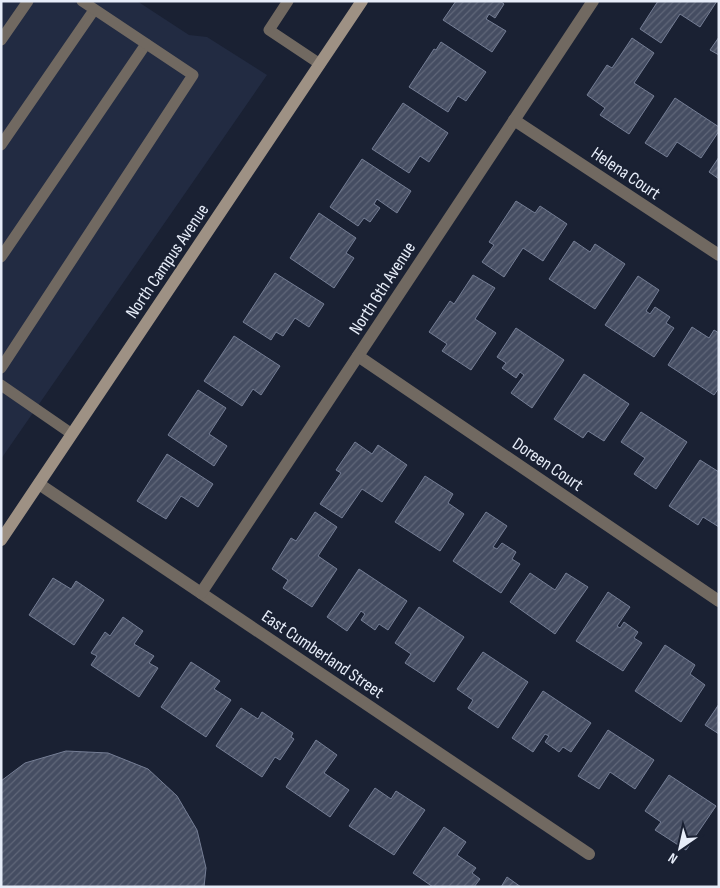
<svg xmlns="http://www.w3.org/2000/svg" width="720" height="888" viewBox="0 0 720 888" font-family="'Sofia Sans Condensed',sans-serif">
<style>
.built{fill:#222b42}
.building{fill:url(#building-hatch);stroke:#757e95}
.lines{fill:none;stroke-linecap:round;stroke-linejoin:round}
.lane{stroke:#716961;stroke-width:11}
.street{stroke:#716961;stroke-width:12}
.secondary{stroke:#9e9184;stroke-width:12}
.labels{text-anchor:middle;stroke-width:4;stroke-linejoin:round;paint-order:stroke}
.street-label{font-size:18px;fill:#e7edf9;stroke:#1a2133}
</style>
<defs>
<pattern id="building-hatch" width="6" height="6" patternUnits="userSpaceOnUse" patternTransform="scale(1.25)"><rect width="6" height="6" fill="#454d62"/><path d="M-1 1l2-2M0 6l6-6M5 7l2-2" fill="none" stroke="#606779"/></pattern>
</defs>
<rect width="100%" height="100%" fill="#1a2133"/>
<polygon class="built" points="1,1 137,1 189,35 207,37 267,75 1,459"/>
<g class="building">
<polygon points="456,1 500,1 504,4 495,18 489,14 486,19 506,31 492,52 443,20"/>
<polygon points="658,1 717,1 700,27 680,14 661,43 640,29"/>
<polygon points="719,37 719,55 710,50"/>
<polygon points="632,38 654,53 634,83 654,96 629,134 600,115 605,108 587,95 607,65 612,68"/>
<polygon points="441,42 486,72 466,101 458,96 448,112 409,87 434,49 436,50"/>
<polygon points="675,98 719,127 719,131 701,158 677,142 667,157 645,143"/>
<polygon points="403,103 448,133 429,162 420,156 409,173 372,149"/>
<polygon points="719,157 719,179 709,172"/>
<polygon points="362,159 411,191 397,213 377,199 374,204 380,208 370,222 364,218 358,226 330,207"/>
<polygon points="516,201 535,213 540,206 567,224 543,261 523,248 504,277 482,262 494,245 489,242"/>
<polygon points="319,213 356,238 346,253 354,258 334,288 290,258"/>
<polygon points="574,241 590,252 595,244 625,264 595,309 549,279"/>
<polygon points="275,273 324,304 309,327 295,318 283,336 276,332 271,340 243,322"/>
<polygon points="473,275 495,288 475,319 496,333 471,370 442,351 447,344 429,332 450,301 454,304"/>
<polygon points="638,276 659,290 646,311 650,314 655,307 670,317 666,323 674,328 654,357 605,325"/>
<polygon points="692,327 709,338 714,330 719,333 719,388 714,395 668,365"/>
<polygon points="516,328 564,360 532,408 511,393 524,375 520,372 516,378 502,368 506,363 497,357"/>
<polygon points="234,336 280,366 261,395 253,389 242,406 204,381"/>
<polygon points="584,374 629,404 604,441 588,431 583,438 554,419"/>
<polygon points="198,390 226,408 209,434 227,446 214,466 168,435"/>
<polygon points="641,412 687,442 656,489 634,474 645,458 621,442"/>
<polygon points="355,442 372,454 378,445 407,465 382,502 362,489 342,518 320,504 341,473 336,470"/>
<polygon points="167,454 213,484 198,507 181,496 166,519 137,501"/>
<polygon points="700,460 719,472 719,527 703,517 698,525 669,506"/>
<polygon points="425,476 453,494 448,503 464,514 440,551 395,522"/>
<polygon points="315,512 337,527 318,556 337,569 312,607 283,588 288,580 272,569 291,538 296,541"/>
<polygon points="486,512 507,526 493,547 497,549 502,543 516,552 512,559 520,564 501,593 453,561"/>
<polygon points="359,569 407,601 388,630 379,624 375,630 361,620 365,614 361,611 347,631 327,617"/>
<polygon points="530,573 555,590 566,573 588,587 555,634 510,602"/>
<polygon points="53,578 71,589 76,581 104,600 74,645 29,615"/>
<polygon points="608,592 630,607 617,626 620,628 624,622 638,632 634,638 642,643 623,671 576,641"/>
<polygon points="419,607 464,637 434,682 405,663 411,654 395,643"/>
<polygon points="123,617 143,631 134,644 154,656 149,663 158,668 139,697 91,665 97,656 91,653 105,632 110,636"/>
<polygon points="665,645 695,665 690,674 705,685 681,722 635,691"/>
<polygon points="483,652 528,682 498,728 468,708 473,700 457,689"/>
<polygon points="191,662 220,681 214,689 231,700 206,737 161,707"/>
<polygon points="543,691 591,723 571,752 563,747 559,752 545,742 549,736 545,734 533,752 512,738"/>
<polygon points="719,704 719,734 705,725"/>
<polygon points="241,708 258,719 262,712 293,733 291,737 294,739 280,760 275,757 262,777 216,746"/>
<polygon points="608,730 654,760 635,789 610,772 599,789 578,776"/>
<polygon points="316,740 337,755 324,773 349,790 330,817 286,787"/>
<polygon points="66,751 108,753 148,769 177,796 197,830 206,868 204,887 1,887 1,781 25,763"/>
<polygon points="669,775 716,806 686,850 655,830 661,822 645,811"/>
<polygon points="375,788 391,799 396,791 425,810 394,855 349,826"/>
<polygon points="444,827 466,842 457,855 476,868 472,873 480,879 474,887 433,887 413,873"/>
<polygon points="507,877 521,887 501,887"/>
</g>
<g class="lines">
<g class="lane">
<polyline points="288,1 269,30 320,64"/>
<polyline points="1,40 28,1"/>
<polyline points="1,145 94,10"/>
<polyline points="1,257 146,44"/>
<polyline points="1,368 193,75 82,1"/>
<polyline points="1,385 72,434"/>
</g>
<g class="street">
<polyline points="514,120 719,255"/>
<polyline points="358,356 719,601"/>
<polyline points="39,484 589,854"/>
<polyline points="201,593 593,1"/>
</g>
<polyline class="secondary" points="1,540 362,1"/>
</g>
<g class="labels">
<g class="street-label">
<text transform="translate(626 173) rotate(34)" y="6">Helena Court</text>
<text transform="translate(167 261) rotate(-56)" y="6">North Campus Avenue</text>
<text transform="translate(382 288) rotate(-57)" y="6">North 6th Avenue</text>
<text transform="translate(548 464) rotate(34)" y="6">Doreen Court</text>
<text transform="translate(323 654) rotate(34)" y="6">East Cumberland Street</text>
</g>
</g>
<rect width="720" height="888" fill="none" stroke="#e7edf9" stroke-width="5"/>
<g transform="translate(680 848) rotate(214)" stroke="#1a2133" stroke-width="4" paint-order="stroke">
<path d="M0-4L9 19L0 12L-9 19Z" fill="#e7edf9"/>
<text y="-8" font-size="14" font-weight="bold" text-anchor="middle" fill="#e7edf9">N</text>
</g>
</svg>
